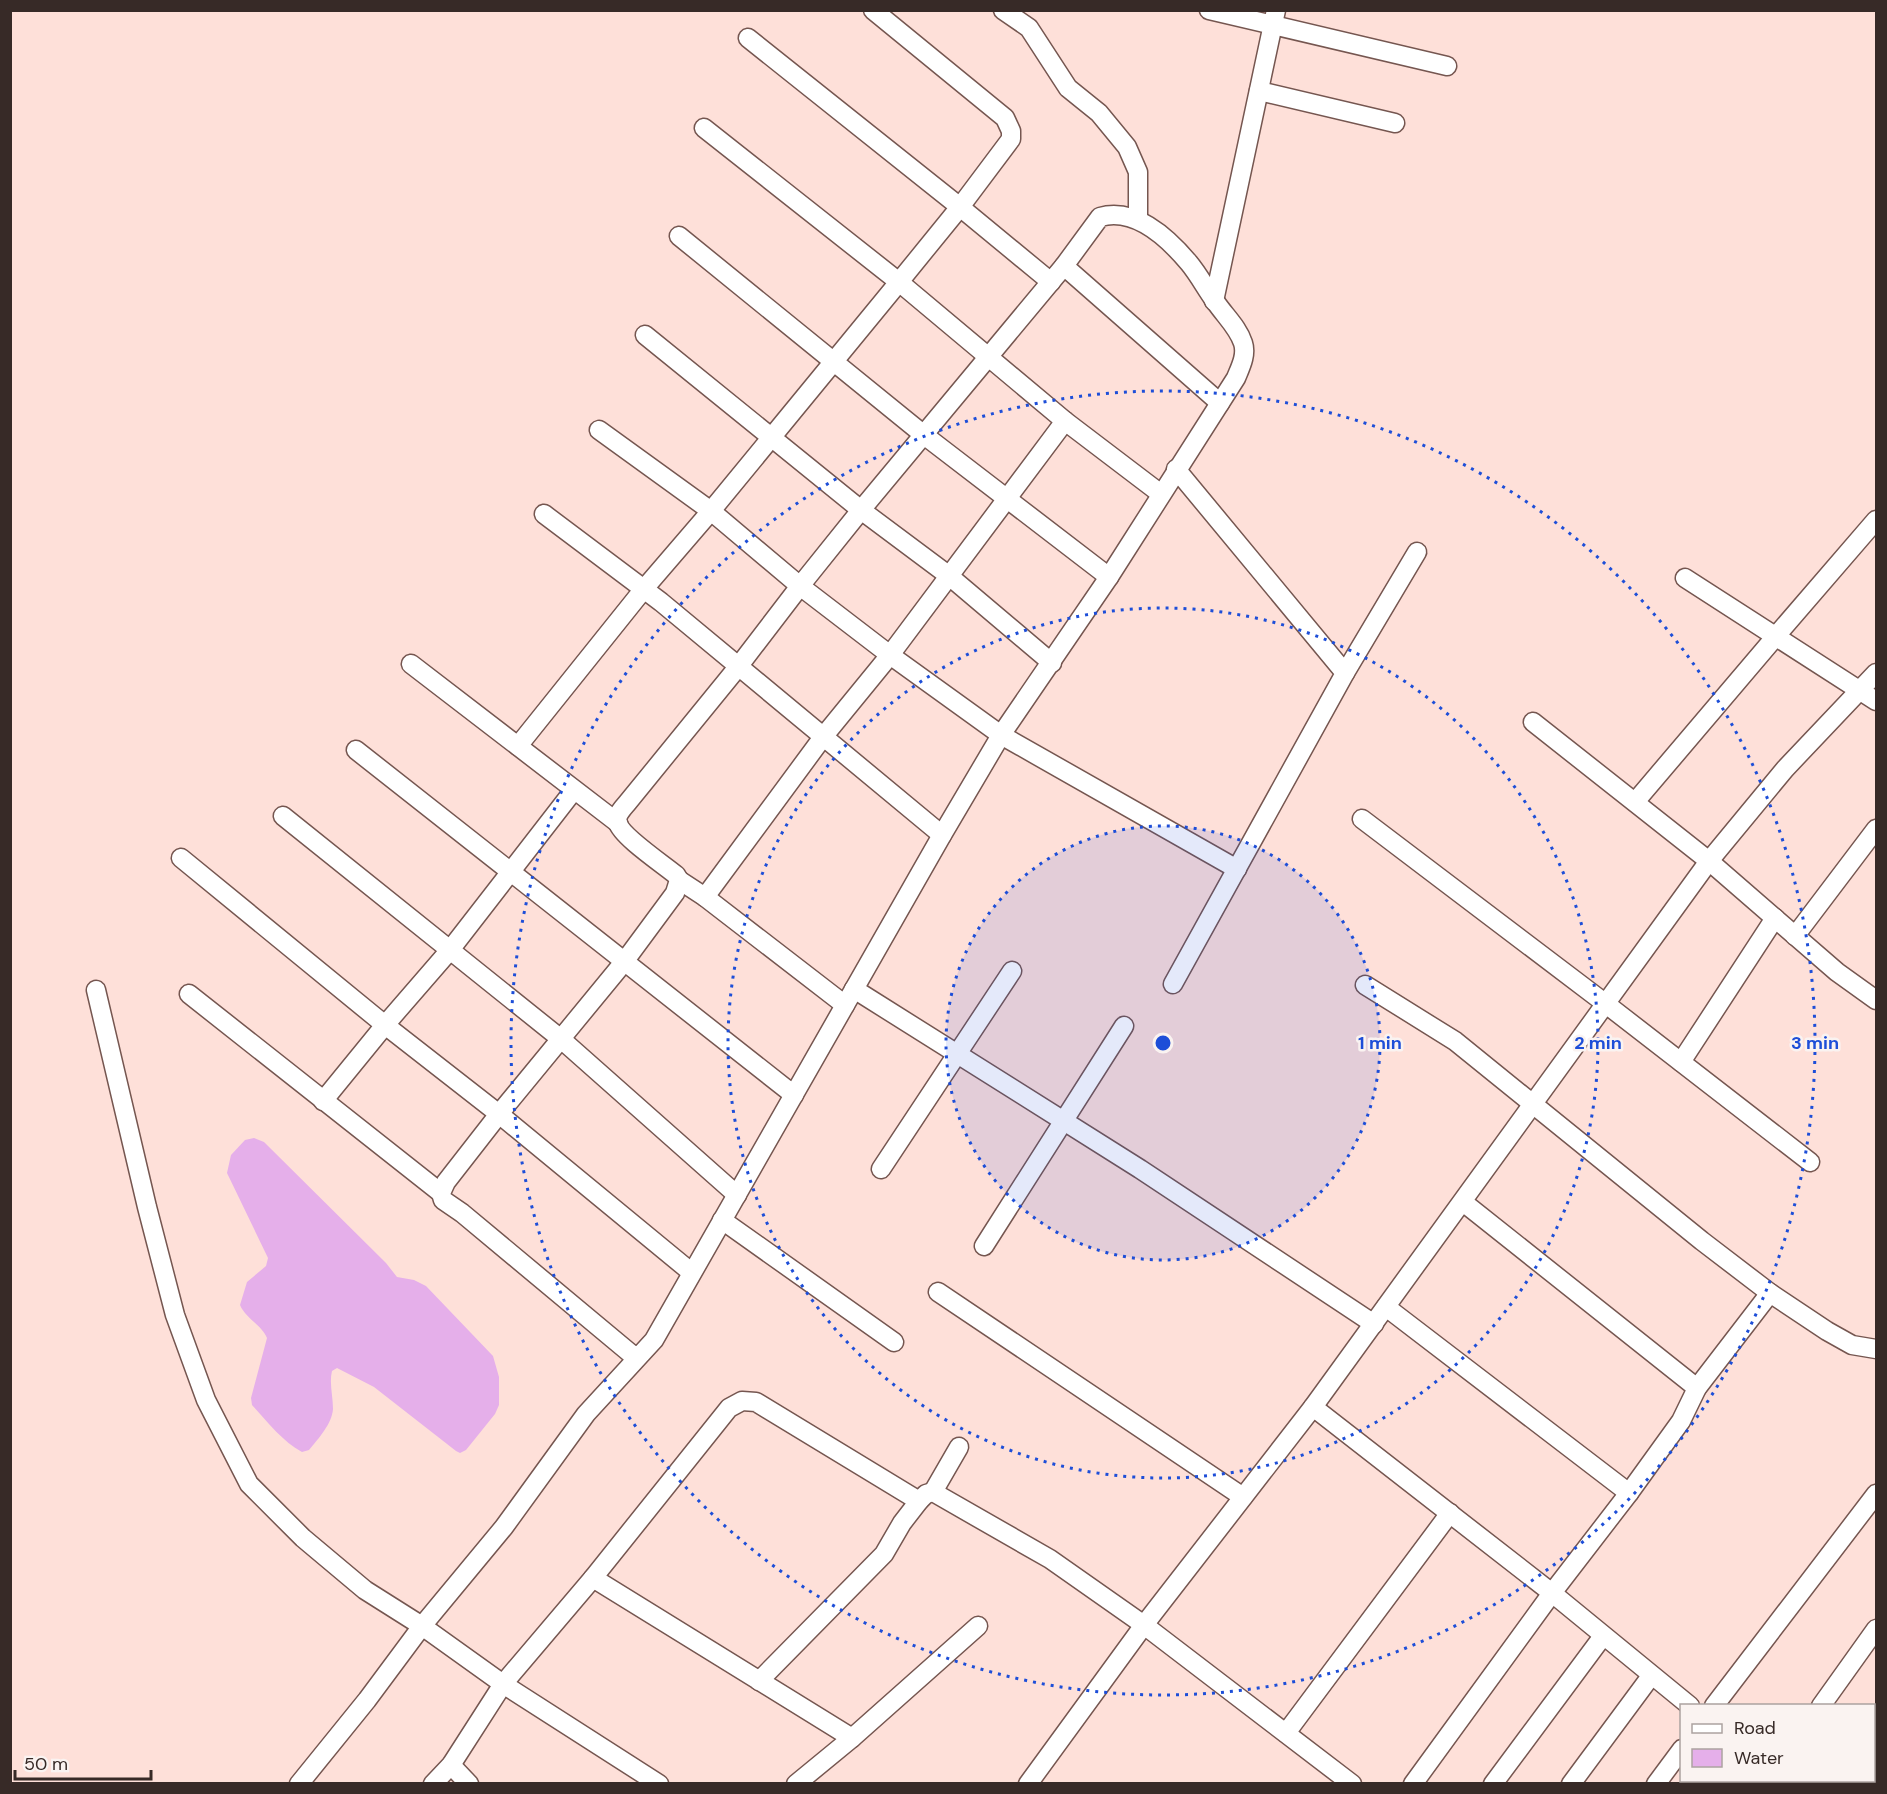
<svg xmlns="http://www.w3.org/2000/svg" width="1887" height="1794" viewBox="0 0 1887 1794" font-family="'DM Sans',sans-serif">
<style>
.water{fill:#e5afea}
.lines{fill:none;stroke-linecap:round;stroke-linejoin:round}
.street-casing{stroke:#755650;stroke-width:21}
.street{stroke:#fff;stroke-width:18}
.ring{fill:none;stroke:#1d4ed8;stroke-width:3;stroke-dasharray:3 6}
.centre{fill:#1d4ed8;stroke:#faf3f1;stroke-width:3}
.ring-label{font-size:18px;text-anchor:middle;font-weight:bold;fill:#1d4ed8;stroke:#faf3f1;stroke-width:5;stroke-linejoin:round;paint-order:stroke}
</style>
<rect width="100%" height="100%" fill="#fee0d9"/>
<path class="water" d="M254,1138L264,1142L386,1263L397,1277L414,1280L426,1286L493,1356L499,1377V1405L495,1414L466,1450L460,1453L456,1451L374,1387L337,1368L332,1371C329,1383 333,1396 333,1409C332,1424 318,1439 309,1450L302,1452C282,1441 268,1422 252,1405L251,1398L267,1338C261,1324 246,1319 240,1305L247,1282L266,1266L268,1258L227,1173L231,1155L245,1140Z"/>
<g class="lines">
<g class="street-casing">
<g id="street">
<polyline points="1003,10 1029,28 1068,88 1099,113 1127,147 1138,172 1138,219"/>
<polyline points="1209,10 1447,66"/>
<polyline points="748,38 960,207 1051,282"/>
<polyline points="1259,91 1395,123"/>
<polyline points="704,128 899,282 1065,421 1161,494"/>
<polyline points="679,236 924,435 1109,577"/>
<polyline points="1064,266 1220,403"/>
<polyline points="1214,301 1276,10"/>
<polyline points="645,335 861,510 948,575 1052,663"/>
<polyline points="599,430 711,511 800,586 890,655 1001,735 1237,869"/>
<polyline points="544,514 661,602 942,835"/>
<polyline points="1685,578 1876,701"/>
<polyline points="411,664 618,823"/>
<polyline points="1345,673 1417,552"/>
<polyline points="1533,722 1709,861 1837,972 1876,1000"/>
<polyline points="518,746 643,590 711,511 899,282 960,207 1011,139 1011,131 1005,118 873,10"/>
<polyline points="356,750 794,1095"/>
<polyline points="1635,802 1776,636 1876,520"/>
<polyline points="283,816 561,1039 737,1195"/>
<polyline points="1362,819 1606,1004 1810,1162"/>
<polyline points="181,858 385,1025 499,1114 691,1272"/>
<polyline points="679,880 705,897 845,1005"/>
<polyline points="705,897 823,737 890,655 1065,421"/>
<polyline points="1795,936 1876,829"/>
<polyline points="1173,984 1345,673 1176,469"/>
<polyline points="1365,985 1455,1041 1702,1241 1770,1293 1827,1331 1852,1345 1876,1349"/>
<polyline points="854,989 1140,1169 1374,1324"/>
<polyline points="96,990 147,1207 175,1315 206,1400 249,1484 303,1538 365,1590 422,1626 503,1684 659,1784"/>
<polyline points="189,994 441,1193"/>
<polyline points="1681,1062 1775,918"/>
<polyline points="323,1101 385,1025 450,950 574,790"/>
<polyline points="881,1169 1012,971"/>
<polyline points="1463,1202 1697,1388"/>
<polyline points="722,1220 894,1342"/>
<polyline points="984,1246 1124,1026"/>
<polyline points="938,1292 1243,1497"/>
<polyline points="1386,1307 1629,1493"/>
<polyline points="1313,1407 1552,1593 1690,1706"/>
<polyline points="933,1492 959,1447"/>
<polyline points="593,1578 852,1738"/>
<polyline points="759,1681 884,1554 902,1523 919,1501 926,1494 933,1492 1050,1559 1144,1625 1352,1784"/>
<polyline points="1714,1706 1876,1494"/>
<polyline points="1821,1706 1876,1629"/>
<polyline points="1286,1733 1450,1513"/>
<polyline points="451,1765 469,1784"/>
<polyline points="1788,1780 1791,1784"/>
<path d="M299,1784L367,1700L422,1626L504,1527L586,1414L654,1340L942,835L1001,735L1109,577L1236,378C1240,368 1247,355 1243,343C1238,327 1224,315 1215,301C1206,289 1199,275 1189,263C1168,238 1135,207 1100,217L1064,266L861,510L800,586L738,667L628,802C624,807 615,815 618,823C621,836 664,865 676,875L679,880L675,893L624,962L499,1114L446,1182L441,1193L443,1200L462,1213L636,1358"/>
<polyline points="433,1784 451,1765 503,1684 593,1578 729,1408 742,1401 756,1402 919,1501"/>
<polyline points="796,1784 852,1738 978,1626"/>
<polyline points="1028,1784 1144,1625 1313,1407 1709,861 1785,769 1876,673"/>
<polyline points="1413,1784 1552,1593 1629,1493 1681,1421 1697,1388 1770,1293"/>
<polyline points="1493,1784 1603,1636"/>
<polyline points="1571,1784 1651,1676"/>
<polyline points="1656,1784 1682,1749"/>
<polyline points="1764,1784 1766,1780"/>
</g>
</g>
<use href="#street" class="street"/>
</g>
<circle cx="1163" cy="1043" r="217" fill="#1d4ed8" fill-opacity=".12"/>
<g class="ring">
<circle cx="1163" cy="1043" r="217"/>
<circle cx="1163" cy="1043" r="435"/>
<circle cx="1163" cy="1043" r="652"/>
</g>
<circle cx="1163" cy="1043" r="9" class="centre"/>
<g class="ring-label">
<text x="1380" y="1049">1 min</text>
<text x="1598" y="1049">2 min</text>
<text x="1815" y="1049">3 min</text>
</g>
<rect width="1887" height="1794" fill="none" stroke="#372a27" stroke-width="24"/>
<rect x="1680" y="1704" width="195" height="78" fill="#faf3f1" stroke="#aca3a0" stroke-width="1.5"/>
<rect x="1692" y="1724" width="30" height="9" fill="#ffffff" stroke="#aca3a0" stroke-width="1.5"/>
<text x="1734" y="1734" font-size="18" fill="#372a27">Road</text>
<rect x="1692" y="1749" width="30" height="18" fill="#e5afea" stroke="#aca3a0" stroke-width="1.5"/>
<text x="1734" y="1764" font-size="18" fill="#372a27">Water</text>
<path d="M15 1770v9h136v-9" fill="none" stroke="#372a27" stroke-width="3"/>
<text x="24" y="1770" font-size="18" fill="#372a27" stroke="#faf3f1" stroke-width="4.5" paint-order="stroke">50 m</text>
</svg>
